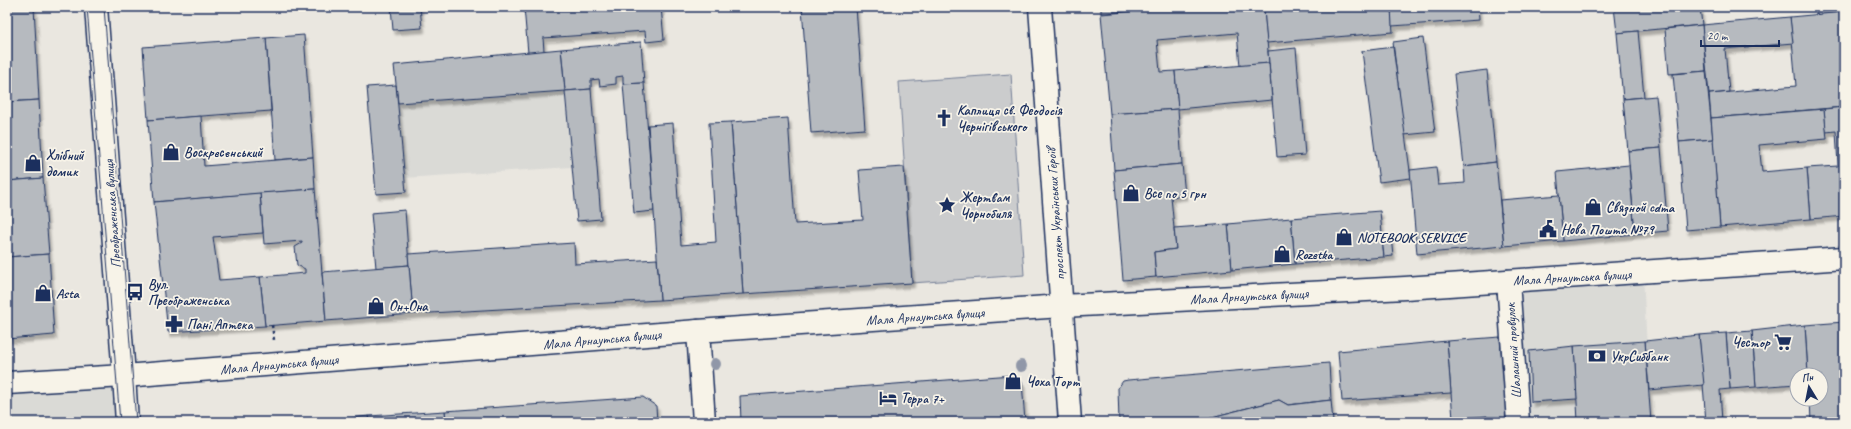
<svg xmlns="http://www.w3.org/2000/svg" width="1851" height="429" viewBox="0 0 1851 429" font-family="Caveat,sans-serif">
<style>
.built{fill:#dadad6}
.green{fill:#cbcccd;stroke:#737e96}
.building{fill:#b6babf;stroke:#1b2f5e;filter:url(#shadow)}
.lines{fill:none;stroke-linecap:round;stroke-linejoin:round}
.minor-casing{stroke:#1b2f5e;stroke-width:25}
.major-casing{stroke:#1b2f5e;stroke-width:25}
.path{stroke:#1b2f5e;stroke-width:2.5;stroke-dasharray:3 3;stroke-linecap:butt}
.minor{stroke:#f7f3e8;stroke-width:22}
.major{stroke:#f7f3e8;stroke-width:22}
.tram{stroke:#1b2f5e;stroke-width:1}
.tree{fill:#9097a8}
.labels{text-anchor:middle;stroke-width:3.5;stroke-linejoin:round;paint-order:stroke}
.poi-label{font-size:14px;font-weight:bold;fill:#1b2f5e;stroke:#f7f3e8;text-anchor:start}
.street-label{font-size:14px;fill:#1b2f5e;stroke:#f7f3e8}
</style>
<defs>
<filter id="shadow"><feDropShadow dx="2.5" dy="4.5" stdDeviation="1" flood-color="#0004"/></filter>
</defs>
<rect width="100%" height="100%" fill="#eae7e0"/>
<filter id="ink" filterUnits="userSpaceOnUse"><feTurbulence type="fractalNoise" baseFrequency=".025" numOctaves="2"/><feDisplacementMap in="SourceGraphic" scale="8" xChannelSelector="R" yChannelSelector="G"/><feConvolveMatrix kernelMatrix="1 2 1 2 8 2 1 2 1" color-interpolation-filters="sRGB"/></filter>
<g filter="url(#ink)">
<g class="built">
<polygon points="561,49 572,167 404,178 394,65"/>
<polygon points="1643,275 1651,422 1523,422 1513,286"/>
<polygon points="121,378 124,422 7,422 7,385"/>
</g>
<polygon class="green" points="1011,74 1024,275 912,283 899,82"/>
<g class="building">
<polygon points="7,7 34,7 39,100 7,102"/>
<polygon points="391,7 420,7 422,28 393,30"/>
<polygon points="524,7 661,7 664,40 646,42 645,31 543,38 544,51 528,53"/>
<polygon points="802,7 856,7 865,129 811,133"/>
<polygon points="1101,7 1179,7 1101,14"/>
<polygon points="1179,7 1264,7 1269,63 1240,66 1237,33 1157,40 1160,72 1175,71 1178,109 1110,114 1101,14"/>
<polygon points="1287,7 1391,7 1393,32 1267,43 1264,9"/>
<polygon points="1391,7 1478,7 1479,20 1392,26"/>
<polygon points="1614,7 1700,7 1702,25 1617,33"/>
<polygon points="1815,7 1844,7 1844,12 1816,15"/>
<polygon points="1844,12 1844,107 1711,118 1709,94 1796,86 1790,17"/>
<polygon points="1790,17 1793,43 1725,49 1729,92 1709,94 1702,25"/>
<polygon points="1702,25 1706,71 1669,74 1665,29"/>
<polygon points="1638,31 1644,97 1623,99 1617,33"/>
<polygon points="304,35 313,157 275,160 266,38"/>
<polygon points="266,38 271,111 148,120 143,47"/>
<polygon points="1423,38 1435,132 1404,135 1393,42"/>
<polygon points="641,42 644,83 623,84 623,76 616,77 616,84 600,86 599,79 591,80 591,89 565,91 561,49"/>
<polygon points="1393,47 1411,178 1379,182 1362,51"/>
<polygon points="1296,48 1305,155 1277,157 1268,51"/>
<polygon points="561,49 565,91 398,103 394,65"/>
<polygon points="1269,63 1272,100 1178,109 1175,71"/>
<polygon points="1487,70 1496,162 1464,166 1454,74"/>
<polygon points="1706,71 1713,139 1679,142 1673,74"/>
<polygon points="644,83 654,211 634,213 623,84"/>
<polygon points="396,85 406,192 376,194 367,87"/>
<polygon points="591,89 601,219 577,221 565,91"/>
<polygon points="1656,96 1661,148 1628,151 1623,99"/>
<polygon points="39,100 43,178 7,181 7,102"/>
<polygon points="1844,107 1844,216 1811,219 1807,168 1838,166 1836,131 1826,132 1824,109"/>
<polygon points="1178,109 1182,164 1114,170 1110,114"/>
<polygon points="1824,109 1827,139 1759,145 1762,172 1807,168 1811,219 1720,227 1711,118"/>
<polygon points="201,116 204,166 313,157 315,189 154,202 148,120"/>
<polygon points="788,118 795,224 863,220 859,170 904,167 912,283 743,294 731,122"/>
<polygon points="731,122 743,294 660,300 648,125 673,123 681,245 716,242 709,123"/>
<polygon points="1713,139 1720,227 1686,230 1679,142"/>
<polygon points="1661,148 1668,231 1635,234 1628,151"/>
<polygon points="1496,162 1504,246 1417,254 1410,170 1436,167 1438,185 1465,183 1464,166"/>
<polygon points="1182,164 1185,195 1171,197 1176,249 1154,252 1156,277 1123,280 1114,170"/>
<polygon points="1629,165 1635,234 1563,241 1557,172"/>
<polygon points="43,178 49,254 7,257 7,181"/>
<polygon points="315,189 326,321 265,326 260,277 305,273 305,269 297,265 295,247 302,243 302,241 264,244 260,193"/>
<polygon points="260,193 263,233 213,237 219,280 260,277 265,326 168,332 154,202"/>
<polygon points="1559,195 1563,241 1504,246 1500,200"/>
<polygon points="405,210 409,265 376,268 371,213"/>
<polygon points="1380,211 1384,257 1295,264 1291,218"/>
<polygon points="1291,218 1295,264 1232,270 1228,224"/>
<polygon points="1228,224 1232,270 1156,277 1154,252 1176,249 1174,228"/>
<polygon points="1391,237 1393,256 1384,257 1382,238"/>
<polygon points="574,243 575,264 657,259 660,300 413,314 408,254"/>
<polygon points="49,254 54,335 7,339 7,257"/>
<polygon points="409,265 413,314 326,321 322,272"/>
<polygon points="1844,322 1844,422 1811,422 1810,399 1821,399 1821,375 1808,375 1805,325"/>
<polygon points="1805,325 1808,375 1797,375 1797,384 1756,387 1752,331"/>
<polygon points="1752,331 1756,387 1730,389 1726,333"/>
<polygon points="1726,333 1730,389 1720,390 1722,422 1706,422 1699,335"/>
<polygon points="1699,335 1704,385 1649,390 1645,341"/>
<polygon points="1500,337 1507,422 1487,422 1487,416 1453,419 1447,341"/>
<polygon points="1447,341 1451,393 1342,401 1338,351"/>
<polygon points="1645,341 1651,422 1578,422 1574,346"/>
<polygon points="1574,346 1577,399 1531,402 1529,351"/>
<polygon points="1329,363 1331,400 1288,405 1279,400 1192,422 1119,422 1118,388 1123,381 1128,380"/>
<polygon points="1012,375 1022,382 1025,422 741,422 740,396"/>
<polygon points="643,397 656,406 657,422 446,422 445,411"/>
<polygon points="1279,400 1288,405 1331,400 1333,422 1192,422"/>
<polygon points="445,411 446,422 370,422 369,416"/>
<polygon points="369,416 370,422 311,422"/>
</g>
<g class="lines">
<g class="minor-casing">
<g id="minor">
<polyline points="1040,7 1070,422"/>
<polyline points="1508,281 1518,422"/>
<polyline points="698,331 704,422"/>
<polyline points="124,376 127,422"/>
</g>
</g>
<g class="major-casing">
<g id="major">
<polyline points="96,7 124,376"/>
<polyline points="7,383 124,376 698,331 1062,306 1405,288 1844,258"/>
</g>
</g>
<g class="path">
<polyline points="218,7 218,9 248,7"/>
<polyline points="272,325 274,340"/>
</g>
<use href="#minor" class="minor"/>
<use href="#major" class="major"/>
<g class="tram">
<polyline points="87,7 120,422"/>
<polyline points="104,7 136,422"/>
</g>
</g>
<g class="tree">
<circle cx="715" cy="364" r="6"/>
<circle cx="1021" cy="366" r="6"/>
</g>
</g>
<defs>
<g id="church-bare" transform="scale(1.38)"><path d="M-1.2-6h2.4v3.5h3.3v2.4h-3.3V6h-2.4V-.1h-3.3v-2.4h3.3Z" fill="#1b2f5e" stroke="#f7f3e8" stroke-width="2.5" paint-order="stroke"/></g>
<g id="shop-bare" transform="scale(1.38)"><path d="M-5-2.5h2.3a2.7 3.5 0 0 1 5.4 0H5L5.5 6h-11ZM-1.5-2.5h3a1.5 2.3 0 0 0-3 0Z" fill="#1b2f5e" stroke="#f7f3e8" stroke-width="2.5" paint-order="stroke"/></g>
<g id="sight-bare" transform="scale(1.38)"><path d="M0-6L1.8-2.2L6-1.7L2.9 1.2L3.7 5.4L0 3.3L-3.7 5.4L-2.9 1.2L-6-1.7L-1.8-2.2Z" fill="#1b2f5e" stroke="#f7f3e8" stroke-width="2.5" paint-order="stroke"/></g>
<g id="civic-bare" transform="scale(1.38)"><path d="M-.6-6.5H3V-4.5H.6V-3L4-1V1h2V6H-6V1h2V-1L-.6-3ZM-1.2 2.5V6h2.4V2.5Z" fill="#1b2f5e" stroke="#f7f3e8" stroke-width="2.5" paint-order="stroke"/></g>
<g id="bus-bare" transform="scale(1.38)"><path d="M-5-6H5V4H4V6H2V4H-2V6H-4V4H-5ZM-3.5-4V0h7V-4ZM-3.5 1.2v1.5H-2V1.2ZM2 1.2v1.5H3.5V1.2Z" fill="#1b2f5e" stroke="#f7f3e8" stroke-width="2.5" paint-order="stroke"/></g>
<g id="pharmacy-bare" transform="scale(1.38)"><path d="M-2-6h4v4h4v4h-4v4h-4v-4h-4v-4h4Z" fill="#1b2f5e" stroke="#f7f3e8" stroke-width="2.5" paint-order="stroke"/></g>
<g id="supermarket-bare" transform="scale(1.38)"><path d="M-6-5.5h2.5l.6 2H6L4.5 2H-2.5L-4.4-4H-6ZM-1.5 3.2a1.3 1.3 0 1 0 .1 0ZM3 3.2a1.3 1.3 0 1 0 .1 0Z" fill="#1b2f5e" stroke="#f7f3e8" stroke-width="2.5" paint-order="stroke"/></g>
<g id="bank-bare" transform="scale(1.38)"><path d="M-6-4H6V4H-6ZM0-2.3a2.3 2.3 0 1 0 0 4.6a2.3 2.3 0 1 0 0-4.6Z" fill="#1b2f5e" stroke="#f7f3e8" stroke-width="2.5" paint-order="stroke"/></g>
<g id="hotel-bare" transform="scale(1.38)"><path d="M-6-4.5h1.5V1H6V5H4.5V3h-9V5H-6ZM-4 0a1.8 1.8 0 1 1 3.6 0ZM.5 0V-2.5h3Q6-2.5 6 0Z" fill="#1b2f5e" stroke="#f7f3e8" stroke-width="2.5" paint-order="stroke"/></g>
</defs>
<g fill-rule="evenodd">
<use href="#church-bare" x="944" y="118"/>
<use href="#shop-bare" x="171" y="152"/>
<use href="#shop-bare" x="33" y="163"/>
<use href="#shop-bare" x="1131" y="193"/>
<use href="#sight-bare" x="947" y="205"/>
<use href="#shop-bare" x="1593" y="207"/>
<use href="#civic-bare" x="1548" y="229"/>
<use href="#shop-bare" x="1344" y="237"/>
<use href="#shop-bare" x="1282" y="254"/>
<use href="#bus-bare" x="135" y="292"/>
<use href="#shop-bare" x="43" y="293"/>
<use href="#shop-bare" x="376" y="306"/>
<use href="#pharmacy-bare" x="174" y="324"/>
<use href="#supermarket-bare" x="1783" y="342"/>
<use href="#bank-bare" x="1597" y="356"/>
<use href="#shop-bare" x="1013" y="381"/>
<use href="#hotel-bare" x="888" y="398"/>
</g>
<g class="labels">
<g class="poi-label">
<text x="957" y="115">Каплиця св. Феодосія<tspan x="957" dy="16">Чернігівського</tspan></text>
<text x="184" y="157">Воскресенський</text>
<text x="46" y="160">Хлібний<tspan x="46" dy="16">домик</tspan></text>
<text x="1144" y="198">Все по 5 грн</text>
<text x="960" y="202">Жертвам<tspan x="960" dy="16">Чорнобиля</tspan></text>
<text x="1606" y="212">Связной cdma</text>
<text x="1561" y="234">Нова Пошта №79</text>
<text x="1357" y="242">NOTEBOOK SERVICE</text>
<text x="1295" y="259">Rozetka</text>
<text x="148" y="289">Вул.<tspan x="148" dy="16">Преображенська</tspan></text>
<text x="56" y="298">Asta</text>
<text x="389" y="311">Он+Она</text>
<text x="187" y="329">Панi Аптека</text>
<text x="1770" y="347" text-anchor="end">Честор</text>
<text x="1610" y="361">УкрСиббанк</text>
<text x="1026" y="386">Чоха Торт</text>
<text x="901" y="403">Терра 7+</text>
</g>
<g class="street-label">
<text transform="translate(112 214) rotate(-94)" y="5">Преображенська вулиця</text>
<text transform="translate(1055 214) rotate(-94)" y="5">проспект Українських Героїв</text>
<text transform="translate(1572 277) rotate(-3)" y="5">Мала Арнаутська вулиця</text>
<text transform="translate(1249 296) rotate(-3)" y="5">Мала Арнаутська вулиця</text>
<text transform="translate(925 316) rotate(-4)" y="5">Мала Арнаутська вулиця</text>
<text transform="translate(602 339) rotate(-5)" y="5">Мала Арнаутська вулиця</text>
<text transform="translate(1513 351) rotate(-94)" y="5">Шалашний провулок</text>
<text transform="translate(279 364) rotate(-5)" y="5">Мала Арнаутська вулиця</text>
</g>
</g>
<rect width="1851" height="429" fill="none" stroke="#f7f3e8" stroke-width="24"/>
<rect x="12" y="12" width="1827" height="405" fill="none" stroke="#1b2f5e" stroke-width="1.5" filter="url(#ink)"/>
<g transform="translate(1809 387) rotate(350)"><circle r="19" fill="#f7f3e8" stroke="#9fa5b1"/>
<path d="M0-3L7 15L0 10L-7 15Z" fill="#1b2f5e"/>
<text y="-6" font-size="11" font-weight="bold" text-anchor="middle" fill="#1b2f5e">Пн</text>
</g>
<path d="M1701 40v6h78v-6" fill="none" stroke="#1b2f5e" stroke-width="2"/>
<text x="1707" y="40" font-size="12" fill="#1b2f5e" stroke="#f7f3e8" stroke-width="3" paint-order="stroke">20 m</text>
</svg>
